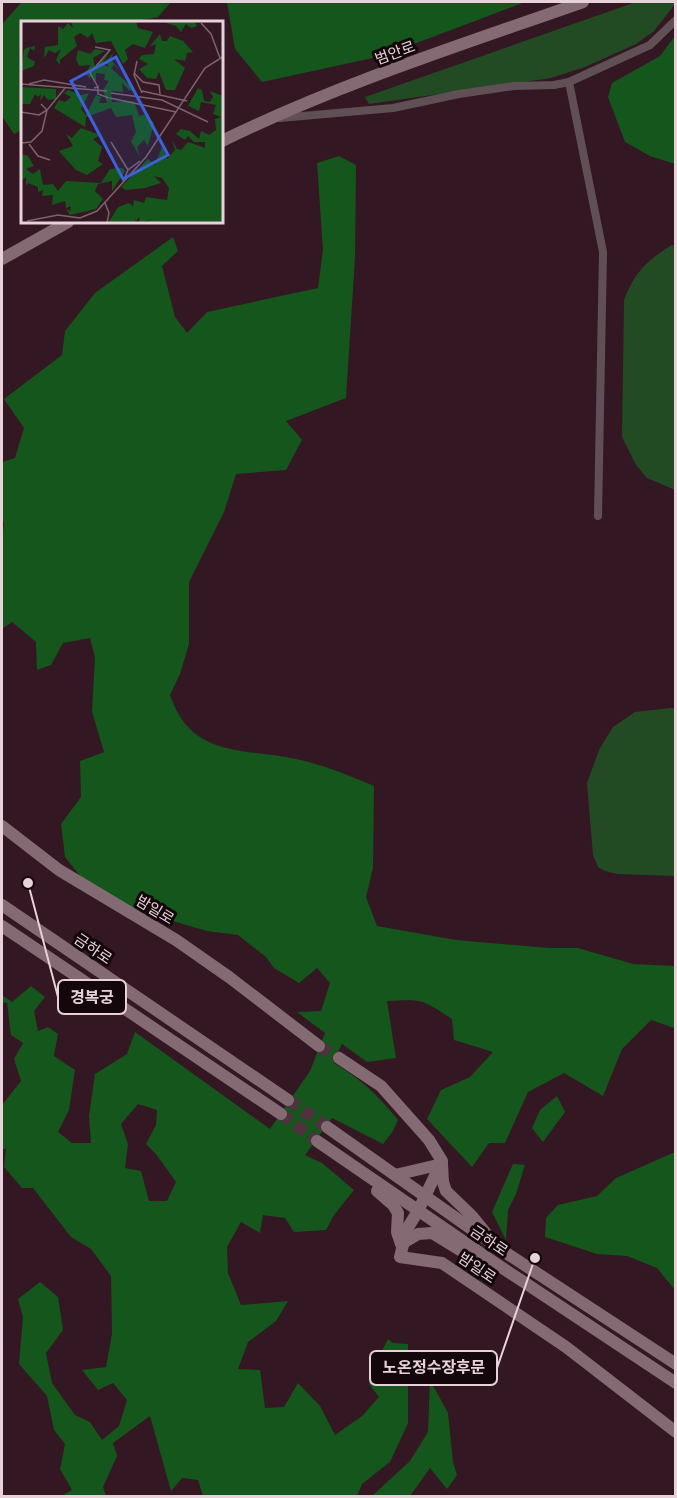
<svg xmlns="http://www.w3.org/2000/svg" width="677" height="1498" viewBox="0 0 677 1498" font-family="Lora,'Noto Sans KR',serif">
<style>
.green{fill:#224b24}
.forest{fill:#15561c;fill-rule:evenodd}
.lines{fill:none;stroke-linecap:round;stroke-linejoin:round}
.secondary-tunnel{stroke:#4e333e;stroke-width:12;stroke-dasharray:12 6;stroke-linecap:butt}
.street{stroke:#605056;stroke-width:8}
.secondary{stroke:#836a73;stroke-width:12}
.labels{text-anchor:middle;stroke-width:6;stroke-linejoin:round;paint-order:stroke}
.street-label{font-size:15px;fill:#e7d2d9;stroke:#13070b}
.inset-road{fill:none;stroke:#7b626c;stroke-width:1.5}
.view{fill:#3b62d8;fill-opacity:0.15;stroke:#3b62d8;stroke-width:3}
.inset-edge{fill:none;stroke:#e7d2d9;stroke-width:3}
.leader{fill:none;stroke:#e7d2d9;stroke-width:2}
.callout-dot{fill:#e7d2d9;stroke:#13070b;stroke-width:2}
.callout{fill:#13070b;stroke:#e7d2d9;stroke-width:2}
.callout-label{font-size:16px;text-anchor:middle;font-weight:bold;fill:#e7d2d9}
</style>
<rect width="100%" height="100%" fill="#331723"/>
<g class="green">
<polygon points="636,2 675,2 675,4 654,31 636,44 585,67 551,78 369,104 365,97"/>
<path d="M672,245H675V490L647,478L636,465L622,437L624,300C634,273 648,259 672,245Z"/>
<polygon points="671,708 676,709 675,876 617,874 605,871 598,867 593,855 587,783 599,750 613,727 635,712"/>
</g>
<g class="forest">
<polygon points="22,2 171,2 158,17 132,22 22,22 22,130 14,134 2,116 2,24"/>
<polygon points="227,2 525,2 382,56 262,82 235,49"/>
<polygon points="675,36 675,164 650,156 625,142 608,97 612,83 660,56"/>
<path d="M339,156L356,165L355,258L346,398L286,421L302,440L286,470L236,474L224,512L189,582V644L180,674L170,695C191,758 243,748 296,759C324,765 348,775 374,786L373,868L366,897L377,926L456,940L549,948H578L633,964L675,966L676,1024L674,1028L651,1020L622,1049L603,1096L564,1073L528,1092L505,1143H489L472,1167L427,1119L441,1090L470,1077L493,1052L454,1040L452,1019C422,999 423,999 387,1001L396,1058L367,1062L342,1044L333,1061L334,1063C363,1081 377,1094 398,1120L393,1131L383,1144L332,1118L305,1155L322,1163L354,1190L334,1215L326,1230L294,1232L285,1218L263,1215L260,1233L241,1222L227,1247L228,1273L241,1305L288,1301L276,1321L248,1342L238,1369L260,1370L265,1408L284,1407L298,1383L320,1406L335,1435L362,1416L379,1397L369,1384L374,1366L388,1339L393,1343L408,1344V1423L390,1462L362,1484L357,1496H203L198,1480L182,1478L171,1491L150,1416L113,1443L117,1456L103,1487L106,1496H61L72,1490L60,1469L65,1444L54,1430L47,1396L19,1364L23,1317L18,1299L40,1282L58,1297L63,1330L46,1353L52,1383L75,1415L90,1422L102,1440L119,1426L127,1400L113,1383L98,1390L82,1370L106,1367L112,1334L111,1276L91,1249L71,1237L33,1188H22L4,1167L6,1149H2V1105L21,1081L14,1059L23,1043L11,1035L7,1003L2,1002V995L12,1002L31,986L45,997L34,1011L38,1031L48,1027L58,1034L54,1056L75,1070L69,1110L58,1132L72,1143H91L89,1116L95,1074L127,1054L135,1032L270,1129L310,1071L325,1033L297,1012L321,1011L330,983L317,968L299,983L274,968L266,957L238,935L207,931L135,910L80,876L65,857L61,824L81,797L80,761L104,752L92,712L95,657L90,638L63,643L51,665L37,670L36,642L12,622L2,629V539L4,523L2,520V462L15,458L24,428L4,399L62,355L65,331L95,293L173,237L178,251L162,266L175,317L187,333L207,312L318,288L323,250L317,163ZM138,1104L157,1110L156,1125L146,1144L156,1154L176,1182L167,1201H149L141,1171L125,1168L128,1144L121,1124Z"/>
<polygon points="557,1096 565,1112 543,1142 532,1128 540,1110"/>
<polygon points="675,1152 675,1290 657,1268 627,1256 597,1254 545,1237 546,1218 558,1205 597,1196 616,1178"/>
<polygon points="513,1164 525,1165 516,1194 508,1210 506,1240 492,1212"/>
<polygon points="430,1380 448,1413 453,1462 457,1475 447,1489 430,1468 410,1496 372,1496 410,1461 428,1432"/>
</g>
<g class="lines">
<g class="secondary-tunnel">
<polyline points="319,1046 339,1058"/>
<polyline points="288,1100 327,1127"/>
<polyline points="281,1114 317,1141"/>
</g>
<g class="street">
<polyline points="569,82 603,252 598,516"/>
<polyline points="280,118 393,108 459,94 514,86 554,85 569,82 650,45 676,20"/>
</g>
<g class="secondary">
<path d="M222,141C338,84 461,45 583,2"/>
<polyline points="2,259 68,222"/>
<polyline points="2,826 59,870 176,940 229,977 319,1046"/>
<polyline points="2,905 288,1100"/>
<polyline points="2,926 281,1114"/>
<polyline points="339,1058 381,1086 429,1140 442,1161 418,1211 407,1229 400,1257 442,1263 566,1347 676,1432"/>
<polyline points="327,1127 497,1247 676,1364"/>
<polyline points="317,1141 492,1261 676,1383"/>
<polyline points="395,1175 442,1164 443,1182 446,1191 472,1216 489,1237"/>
<polyline points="377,1191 393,1205 398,1213 397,1232 401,1244 418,1234 432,1233 463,1252 477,1256"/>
</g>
</g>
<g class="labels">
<g class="street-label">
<text transform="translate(395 53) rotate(-20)" y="5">범안로</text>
<text transform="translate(155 910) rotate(31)" y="5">밤일로</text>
<text transform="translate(93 949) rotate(34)" y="5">금하로</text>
<text transform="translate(489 1241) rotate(34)" y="5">금하로</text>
<text transform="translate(477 1268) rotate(34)" y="5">밤일로</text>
</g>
</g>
<g transform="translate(21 21)">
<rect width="202" height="202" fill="#331723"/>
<path d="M50,0H115L117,7L132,11L124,27L112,23L104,29L107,38L102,43L90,20L75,22L71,12L67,17L59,12L53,16L56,25L39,39V44L35,39L40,28L34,32L28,29L23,37L24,26L37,24V5L42,8L47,2L52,7ZM139,0H173L176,5L170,7L165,3L160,11L155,5ZM139,13L141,20H146L149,15L162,20L172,31L166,32L164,40L153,38L164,47L154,69H145L138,51L135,58L126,57L118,48L127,43L118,38L121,34L133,33L135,23L129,25ZM14,25L13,30L9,27L6,36L14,41L13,45L0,50L3,29L5,27ZM74,28L84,30L72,37L74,46L89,31L81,43L88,46L85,40L92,32L90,39L100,50L93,44L90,47L113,68L109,70L101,62L102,71L90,70L91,81L113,80L118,95L127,93L128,100L133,101L127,125L123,119L116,126L119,136L110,120L115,111L111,94L95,96L90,87L65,96L64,106L33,87L38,79L44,81L50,76L43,72L47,69L60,74L68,72L60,88L65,94L75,74L80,76L78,82H86L82,69L88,60L83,59L84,53L75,52V60L69,55L70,59L65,53L69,44L58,45L55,38L57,29L69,33ZM0,66L35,68V78L27,79L23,74L19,80L20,73L17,76L14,73L9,83H0ZM177,67L181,69L183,80L189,81L192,76L189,70L202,75V202H123L132,198L119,202L118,196L115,200L113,196L115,202H87L97,186L108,182L112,185L113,179L123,182L125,176L146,179L148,167L141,157L133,155L140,162L124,167L105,169L100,166L127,138L134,144L141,126L146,138L154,129L151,119L156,128L160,129L167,121L184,127V121H173L167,115L164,119L155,113L160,108L169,110L178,118L180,110L188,114L195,109L194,98L200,96L192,93L195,84L180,81L178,90L167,85ZM60,107L80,114L72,118L81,126L77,140L82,143L66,154L55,149L38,130L52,125L45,113L51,117ZM0,133L7,135L13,145L5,148L12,153L19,148L22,164L32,163L37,170L45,160L80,162L89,148L101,147L104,150L91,170V160L77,163L74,170L82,178L75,188L49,194L45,188L49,190L50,185L45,187L44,180L31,184L32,174L21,175L22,169L17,171V166L7,162L5,165V156L0,160Z" fill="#15561c"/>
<path class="inset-road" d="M180,2L190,13L199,37M74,26L89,29L69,52L77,66M116,40L113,54L121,72M113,52L122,61L138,64L139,73M0,63L86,70M8,63L23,59L65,66M73,67L77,66V73L88,77M121,70L166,80M90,72L141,79L187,101M89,77L155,91M0,91L18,94L26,89L20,83M90,121L107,149M0,122L10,121L21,110L26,89L45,66M8,123L17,135L29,139M102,161L107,149L119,140M0,170V193M84,182L88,192L86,202M6,200L37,194L59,197L76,190L125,136L184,47L203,35"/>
<path class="view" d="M95,36L147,134L102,158L50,60Z"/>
<rect width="202" height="202" class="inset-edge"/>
</g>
<path class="leader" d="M28 883L58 997M535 1258L497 1368"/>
<g class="callout-dot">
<circle cx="28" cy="883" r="6"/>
<circle cx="535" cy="1258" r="6"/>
</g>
<g class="callout">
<rect x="58" y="980" width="68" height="34" rx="6"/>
<rect x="370" y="1351" width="127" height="34" rx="6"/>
</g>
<g class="callout-label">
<text x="92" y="1003">경복궁</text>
<text x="434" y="1373">노온정수장후문</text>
</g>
<rect width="677" height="1498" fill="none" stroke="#e7d2d9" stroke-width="6"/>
</svg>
